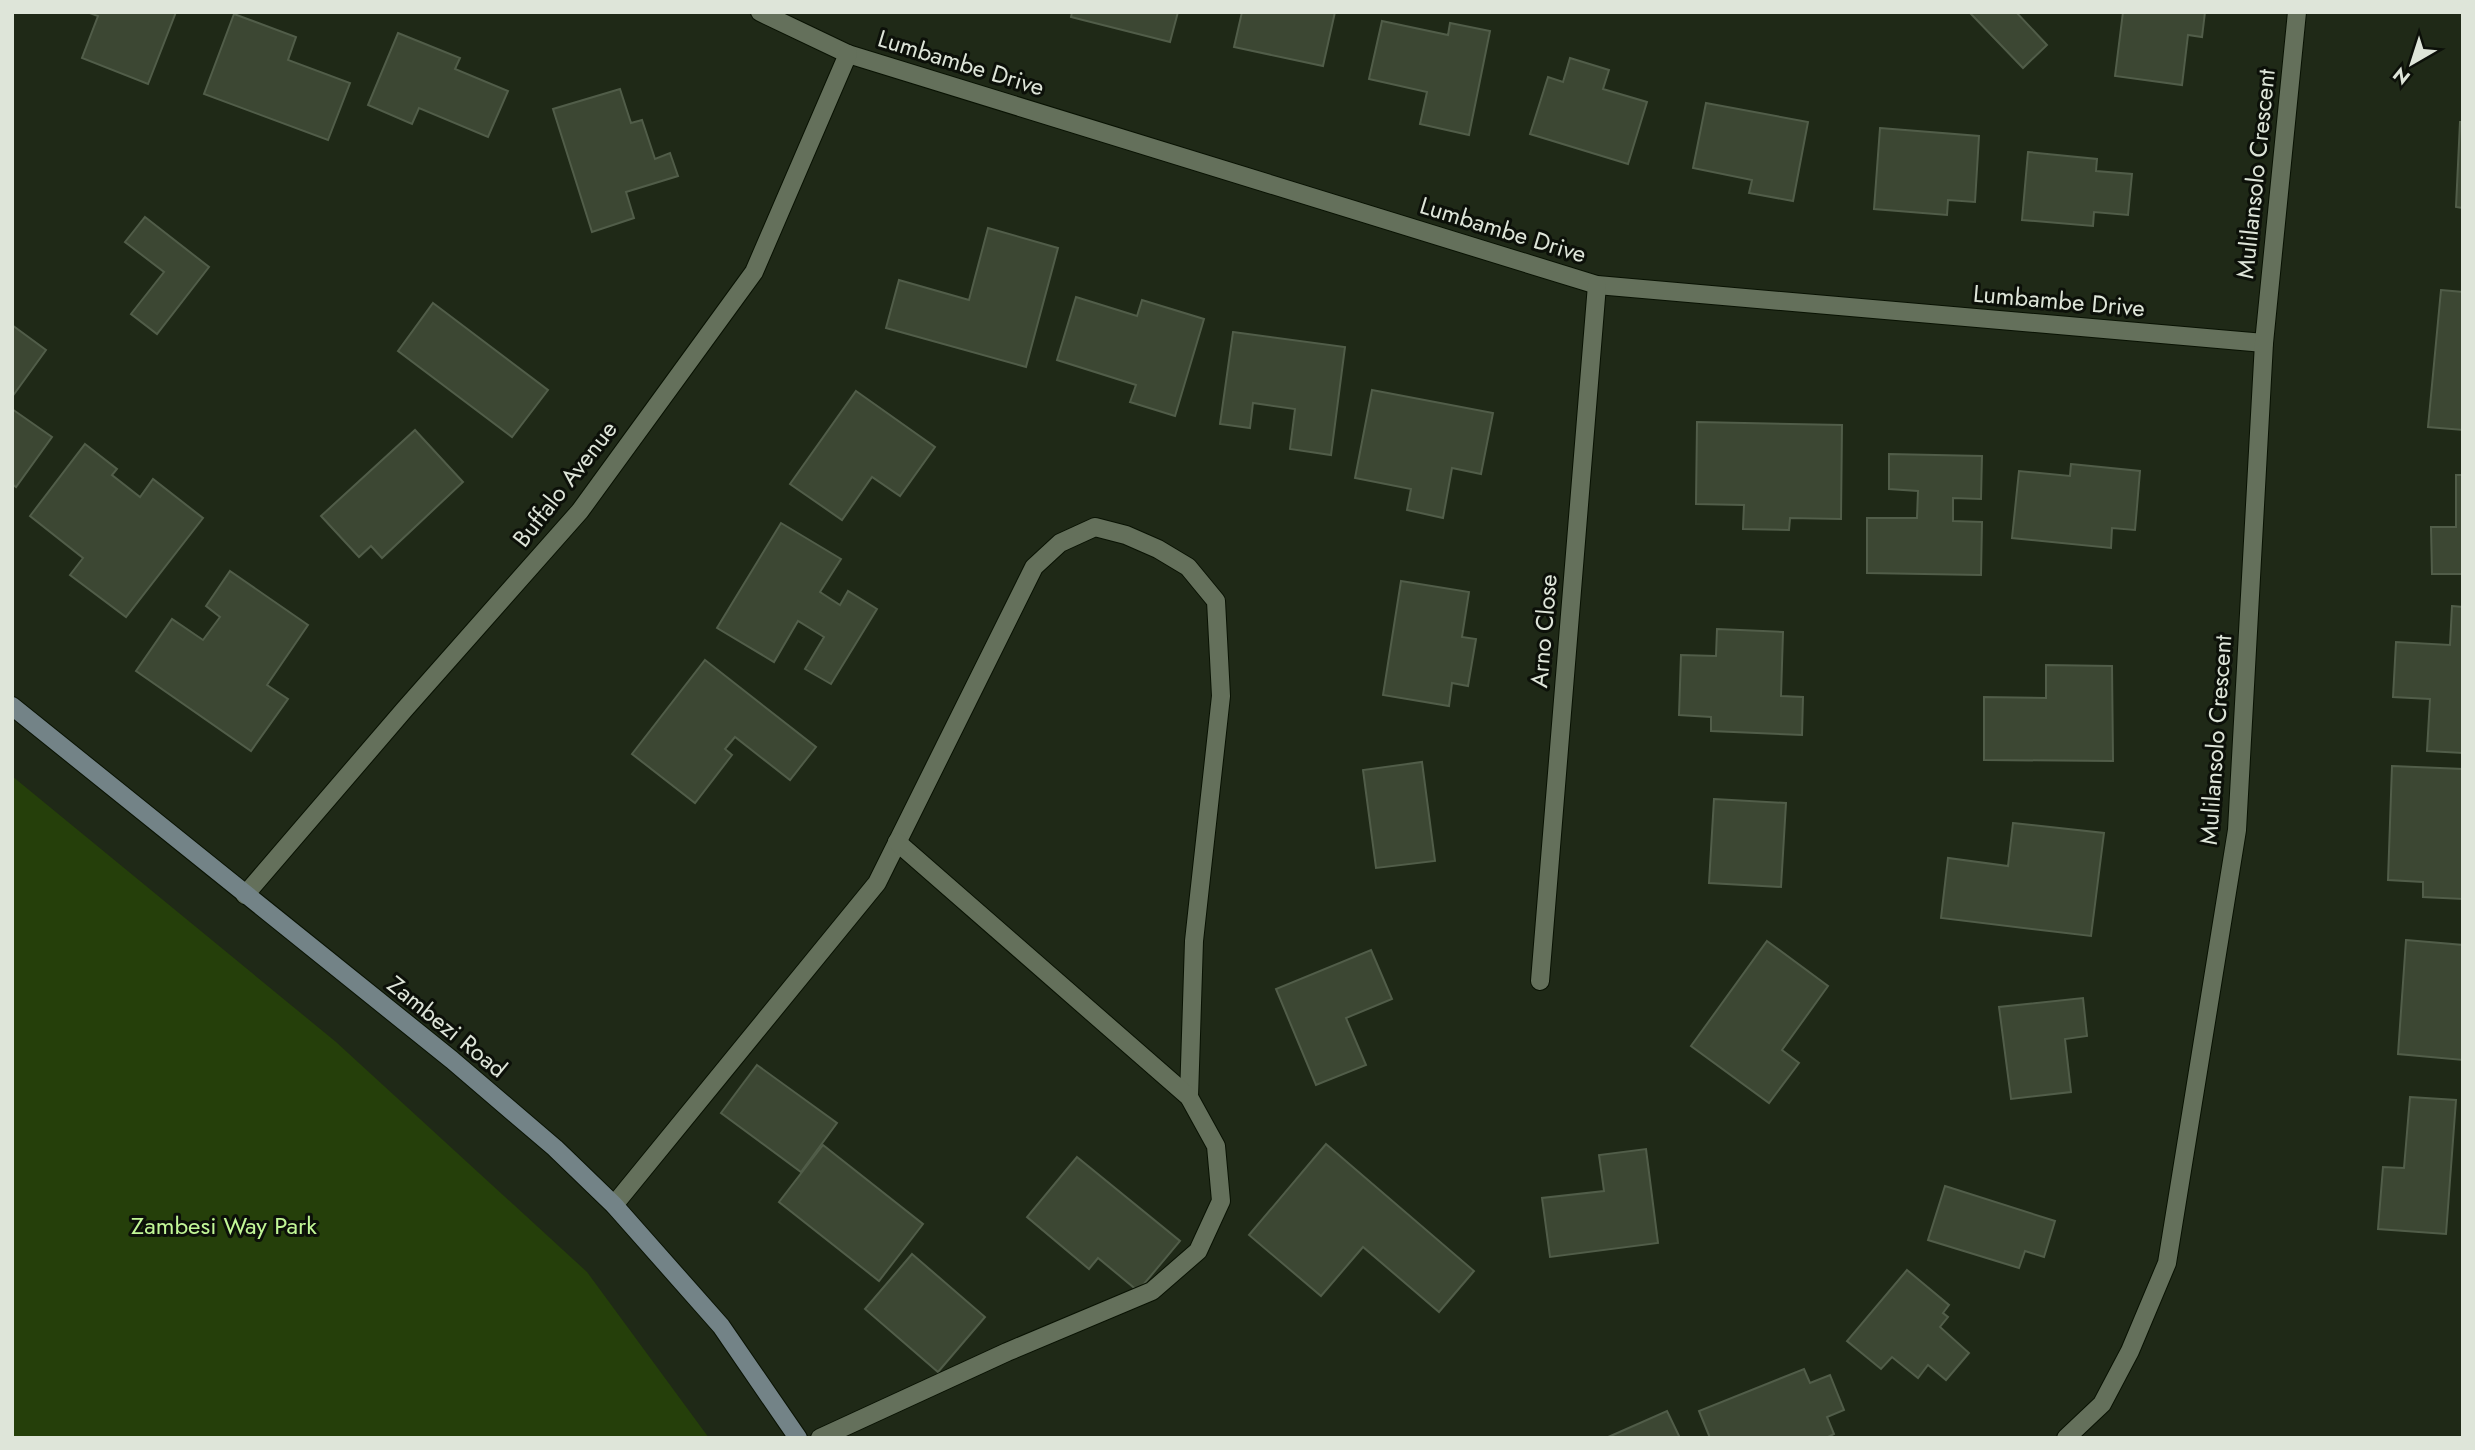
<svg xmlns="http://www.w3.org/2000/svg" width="2475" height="1450" viewBox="0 0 2475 1450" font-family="Jost,sans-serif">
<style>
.green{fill:#253f0a}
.building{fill:#3c4733;stroke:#515d49;stroke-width:2}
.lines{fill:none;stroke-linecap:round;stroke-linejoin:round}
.minor-casing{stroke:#091203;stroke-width:20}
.secondary-casing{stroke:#091203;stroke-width:20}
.minor{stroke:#64705b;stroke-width:18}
.secondary{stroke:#738387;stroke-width:18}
.labels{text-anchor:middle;stroke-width:6;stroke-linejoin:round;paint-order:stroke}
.street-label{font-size:24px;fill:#dee5d9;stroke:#0c1009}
.park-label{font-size:24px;fill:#c2f797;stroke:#0c1009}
</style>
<rect width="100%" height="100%" fill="#1f2917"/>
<polygon class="green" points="12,776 336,1042 587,1272 709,1438 12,1438"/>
<g class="building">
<polygon points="87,12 176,12 148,84 82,58 98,16"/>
<polygon points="1072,12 1178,12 1170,42 1071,17"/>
<polygon points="1242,12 1335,12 1323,66 1234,47"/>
<polygon points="1973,12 2016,12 2047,45 2023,68 1971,14"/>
<polygon points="2123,12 2205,12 2202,37 2188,35 2182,85 2115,76"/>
<polygon points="234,14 296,37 288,60 350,83 328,140 204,94"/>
<polygon points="1382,21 1448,35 1450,23 1490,31 1469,135 1420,124 1427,92 1369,79"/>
<polygon points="398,33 460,58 455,69 508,91 488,137 419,108 412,124 368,105"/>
<polygon points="1570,58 1609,70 1603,89 1647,102 1628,164 1530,134 1548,77 1563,82"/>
<polygon points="620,89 631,123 642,120 655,159 670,153 678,176 626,192 634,218 592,232 553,109"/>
<polygon points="1706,103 1808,122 1793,201 1749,193 1752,180 1693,168"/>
<polygon points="2460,122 2463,122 2463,208 2456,207"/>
<polygon points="1880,128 1979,136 1975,202 1948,200 1947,215 1874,209"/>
<polygon points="2028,152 2097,159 2096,171 2132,174 2128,215 2094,212 2093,226 2022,220"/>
<polygon points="145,217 209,267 157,334 131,314 164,272 125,242"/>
<polygon points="988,228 1058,248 1026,367 886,328 899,280 969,300"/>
<polygon points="2441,290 2463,292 2463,430 2428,427"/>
<polygon points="1076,297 1137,316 1142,300 1204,319 1175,416 1130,402 1136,385 1057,360"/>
<polygon points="433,303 548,390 512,437 398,351"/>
<polygon points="12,325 46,350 12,397"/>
<polygon points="1233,332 1345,347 1331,455 1290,449 1295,409 1253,403 1250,428 1220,424"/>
<polygon points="1372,390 1493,413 1481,474 1452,468 1443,518 1407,510 1411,489 1355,478"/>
<polygon points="856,391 935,447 900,496 872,477 842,520 790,484"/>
<polygon points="12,409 52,437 16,487 12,484"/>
<polygon points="1697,422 1842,425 1841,519 1790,518 1789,530 1743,529 1744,505 1696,504"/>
<polygon points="415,430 463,482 382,558 371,546 359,557 321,516"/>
<polygon points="85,444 117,469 112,475 140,497 153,479 203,518 126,617 70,575 83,558 30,516"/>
<polygon points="1889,454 1982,456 1981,499 1953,498 1953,521 1982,522 1981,575 1867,573 1867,518 1917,518 1918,491 1889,489"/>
<polygon points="2071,464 2140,471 2135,530 2112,528 2111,548 2012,538 2019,471 2070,476"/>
<polygon points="2456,475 2463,475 2463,574 2432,574 2431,527 2456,527"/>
<polygon points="781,523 841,559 820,592 840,605 848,591 877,609 831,684 805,669 824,637 798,621 774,662 717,628"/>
<polygon points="230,571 308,625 267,685 288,699 251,751 136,671 172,619 203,640 220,617 206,606"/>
<polygon points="1401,581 1469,592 1462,637 1476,639 1468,686 1452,683 1449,706 1383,695"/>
<polygon points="2452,606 2463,607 2463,753 2427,751 2430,699 2393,697 2396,642 2450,645"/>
<polygon points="1717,629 1783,632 1781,696 1803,697 1802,735 1711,731 1711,717 1679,715 1681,655 1716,656"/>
<polygon points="705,660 816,747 790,780 735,737 725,749 732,755 695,803 632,754"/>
<polygon points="2046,665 2112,666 2113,761 1984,760 1984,697 2046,698"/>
<polygon points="1422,762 1435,861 1376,868 1363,770"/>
<polygon points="2392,766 2463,769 2463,899 2423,897 2423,882 2388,880"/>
<polygon points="1714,799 1786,803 1781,887 1709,883"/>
<polygon points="2013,823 2104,833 2091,936 1941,918 1948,858 2008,866"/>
<polygon points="2406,940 2463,945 2463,1060 2398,1054"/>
<polygon points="1767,941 1828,986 1782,1050 1799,1063 1769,1103 1691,1046"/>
<polygon points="1371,950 1392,999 1346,1018 1366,1065 1316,1085 1276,989"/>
<polygon points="2083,998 2087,1036 2065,1039 2071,1092 2011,1099 1999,1007"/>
<polygon points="757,1065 837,1123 801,1172 721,1113"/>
<polygon points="2410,1097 2456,1100 2446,1234 2378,1229 2383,1167 2404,1168"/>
<polygon points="1326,1144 1474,1271 1439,1312 1363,1247 1321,1296 1249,1235"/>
<polygon points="823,1145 923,1224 879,1281 779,1202"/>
<polygon points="1646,1149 1658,1243 1550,1257 1542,1198 1604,1191 1599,1155"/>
<polygon points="1077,1157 1180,1241 1138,1291 1098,1258 1089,1269 1027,1217"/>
<polygon points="1945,1186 2055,1221 2044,1257 2025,1251 2019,1268 1928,1240"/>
<polygon points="912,1254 985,1317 938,1372 865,1309"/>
<polygon points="1907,1270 1949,1305 1943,1313 1948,1317 1940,1327 1969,1353 1946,1380 1928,1365 1918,1378 1892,1357 1881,1369 1847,1341"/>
<polygon points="1804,1369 1810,1383 1830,1375 1844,1410 1827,1417 1834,1434 1826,1438 1710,1438 1699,1411"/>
<polygon points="1667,1411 1680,1438 1606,1438"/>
</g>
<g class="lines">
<g class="minor-casing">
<g id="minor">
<polyline points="760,12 848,54 1597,285 2264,343"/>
<polyline points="245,895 404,710 580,511 754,272 848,54"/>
<polyline points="1540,981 1597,285"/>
<polyline points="614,1205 877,883 1034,567 1060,543 1095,527 1126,535 1158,549 1188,567 1216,601 1221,696 1194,941 1189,1097"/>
<polyline points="820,1438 1007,1352 1152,1291 1198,1251 1221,1201 1216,1146 1189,1097 897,842"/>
<polyline points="2066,1438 2102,1404 2130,1351 2167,1263 2237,830 2264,343 2297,12"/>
</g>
</g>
<g class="secondary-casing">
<polyline id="secondary" points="12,706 452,1060 555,1148 614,1205 721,1326 798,1438"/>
</g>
<use href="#minor" class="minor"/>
<use href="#secondary" class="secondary"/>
</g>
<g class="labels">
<g class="street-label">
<text transform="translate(961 63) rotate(17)" y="8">Lumbambe Drive</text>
<text transform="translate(2256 174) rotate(-84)" y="8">Mulilansolo Crescent</text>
<text transform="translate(1503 230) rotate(17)" y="8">Lumbambe Drive</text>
<text transform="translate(2059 301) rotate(5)" y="8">Lumbambe Drive</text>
<text transform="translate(565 484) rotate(-52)" y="8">Buffalo Avenue</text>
<text transform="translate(1544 631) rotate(-85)" y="8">Arno Close</text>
<text transform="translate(2216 740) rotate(-86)" y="8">Mulilansolo Crescent</text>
<text transform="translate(447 1027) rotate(39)" y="8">Zambezi Road</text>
</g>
<g class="park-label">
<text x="224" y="1234">Zambesi Way Park</text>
</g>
</g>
<rect width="2475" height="1450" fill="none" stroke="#dee5d9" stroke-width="28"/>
<g transform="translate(2412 63) rotate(219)" stroke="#0c1009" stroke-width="5" paint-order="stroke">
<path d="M0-5L12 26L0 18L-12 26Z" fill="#dee5d9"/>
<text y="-10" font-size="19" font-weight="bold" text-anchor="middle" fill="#dee5d9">N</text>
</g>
</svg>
